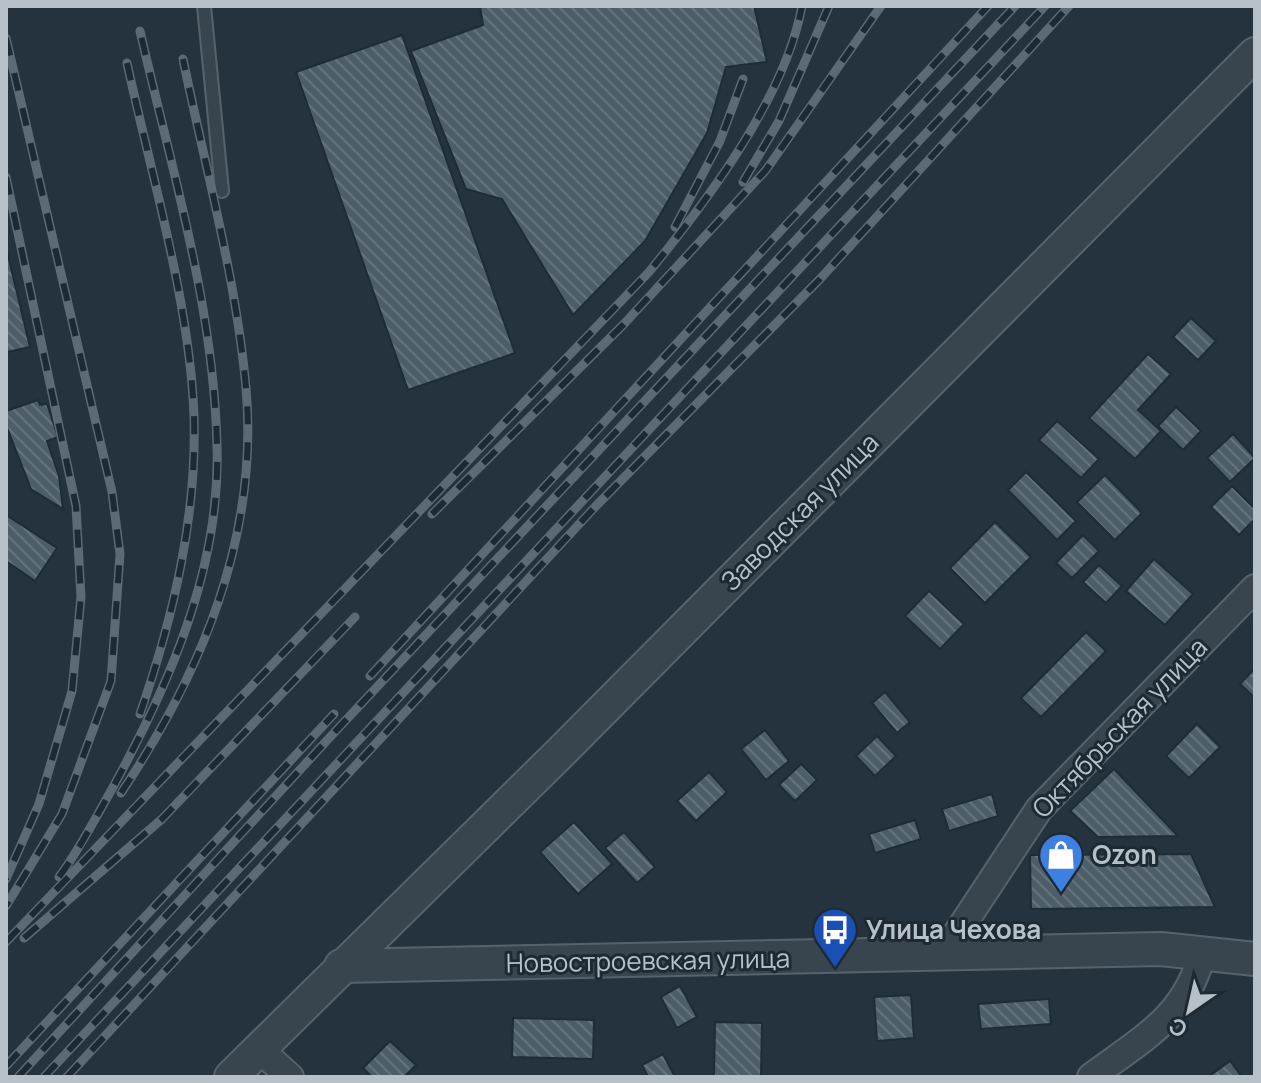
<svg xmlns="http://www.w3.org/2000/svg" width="1261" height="1083" viewBox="0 0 1261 1083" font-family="Manrope,sans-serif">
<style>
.building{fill:url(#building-back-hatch);stroke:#202c35;stroke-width:2}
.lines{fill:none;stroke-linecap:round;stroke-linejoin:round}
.service-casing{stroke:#57636c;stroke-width:16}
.minor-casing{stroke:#57636c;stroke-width:30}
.tertiary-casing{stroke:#57636c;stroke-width:36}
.service{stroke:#39454e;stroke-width:12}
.minor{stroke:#39454e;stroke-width:26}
.tertiary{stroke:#39454e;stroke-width:32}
.rail-casing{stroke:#5b6a75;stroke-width:9}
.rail{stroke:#1e2a33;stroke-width:6;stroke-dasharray:18;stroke-linecap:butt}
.labels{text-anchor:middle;stroke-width:6;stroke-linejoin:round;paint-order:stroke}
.street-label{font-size:26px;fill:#b5c0c9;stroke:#1e2a33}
.poi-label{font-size:26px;font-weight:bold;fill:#b5c0c9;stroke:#1e2a33;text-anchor:start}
</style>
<defs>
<pattern id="building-back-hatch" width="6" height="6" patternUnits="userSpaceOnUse" patternTransform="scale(2)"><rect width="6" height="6" fill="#4e5e69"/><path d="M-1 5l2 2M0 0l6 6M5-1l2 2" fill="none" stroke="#65737d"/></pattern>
</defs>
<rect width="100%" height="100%" fill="#25333e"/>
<g class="building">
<polygon points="480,6 754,6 767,62 726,67 707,133 645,241 573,315 502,199 466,189 411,51 483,25"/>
<polygon points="402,35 515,353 408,390 296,72"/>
<polygon points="6,247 30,347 7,352 6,348"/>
<polygon points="1191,318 1216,341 1198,360 1173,337"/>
<polygon points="1148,354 1171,374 1138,410 1161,431 1135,459 1089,418"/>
<polygon points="38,400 40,405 47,404 58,437 47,441 59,476 63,509 31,489 6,425 6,411"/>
<polygon points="1176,407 1201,431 1183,450 1158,426"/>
<polygon points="1057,421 1099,459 1081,478 1039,440"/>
<polygon points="1233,434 1255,458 1230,482 1207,458"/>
<polygon points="1026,472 1076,521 1057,540 1008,490"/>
<polygon points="1105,475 1142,513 1115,540 1077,502"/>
<polygon points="1232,486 1255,509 1255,519 1239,535 1211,507"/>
<polygon points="6,515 57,548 35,581 6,561"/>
<polygon points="995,522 1031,557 985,603 950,568"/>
<polygon points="1083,535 1099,551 1072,578 1056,563"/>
<polygon points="1154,559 1193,594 1165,625 1126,591"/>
<polygon points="1099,565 1122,586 1106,603 1083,582"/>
<polygon points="929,591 964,624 940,649 905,616"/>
<polygon points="1086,632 1106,651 1041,717 1021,698"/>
<polygon points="1255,668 1255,698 1240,684"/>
<polygon points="885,692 910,722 897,733 872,703"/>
<polygon points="1197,724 1220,747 1189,778 1166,756"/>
<polygon points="765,730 789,761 766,780 741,749"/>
<polygon points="877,736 896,756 875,776 856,756"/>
<polygon points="801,764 817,780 795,801 779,785"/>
<polygon points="1114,769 1178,836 1098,837 1070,811"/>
<polygon points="709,772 727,792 696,821 677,801"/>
<polygon points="992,794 998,816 949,831 942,809"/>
<polygon points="915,820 921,839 875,853 869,834"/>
<polygon points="574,822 612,864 578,894 540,852"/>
<polygon points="624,832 655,867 637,883 605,848"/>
<polygon points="1191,854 1215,907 1031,909 1030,855"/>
<polygon points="680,986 697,1017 677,1028 661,997"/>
<polygon points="911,995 914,1038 877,1041 874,997"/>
<polygon points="1049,999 1051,1024 981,1029 978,1004"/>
<polygon points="513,1018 594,1020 593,1059 512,1057"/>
<polygon points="715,1022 762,1023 761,1076 714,1076"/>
<polygon points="390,1041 416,1065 404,1077 372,1077 363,1068"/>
<polygon points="663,1054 675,1077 648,1077 642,1065"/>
<polygon points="1230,1061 1242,1077 1208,1077"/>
</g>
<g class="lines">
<g class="service-casing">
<polyline id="service" points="204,6 222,191"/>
</g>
<g class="minor-casing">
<g id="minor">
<polyline points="942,956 1039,809 1255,588"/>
<polyline points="258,1048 290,1077"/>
<path d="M1091,1077C1140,1040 1187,1017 1202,953"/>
</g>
</g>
<g class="tertiary-casing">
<g id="tertiary">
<polyline points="341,966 1161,949 1255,959"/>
<polyline points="231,1077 560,753 1255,54"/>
</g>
</g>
<use href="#service" class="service"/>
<use href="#minor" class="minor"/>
<use href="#tertiary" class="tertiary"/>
<g class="rail-casing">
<g id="rail">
<polyline points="6,38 112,492 120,554 111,681 62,814 6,906"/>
<path d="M127,63C151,174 190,303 194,416C197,518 173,618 140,714"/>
<polyline points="6,177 76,506 81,597 72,691 39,804 6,879"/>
<polyline points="743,182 779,121 829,6"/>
<polyline points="675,227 720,141 743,79"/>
<polyline points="432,514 623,325 766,170 881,6"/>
<polyline points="370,676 988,6"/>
<path d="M121,793C202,672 259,536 246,388C236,277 205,167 183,59"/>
<path d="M59,877C79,850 95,819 112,789C169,685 221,568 217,446C214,306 171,167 140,31"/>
<polyline points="24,938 162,819 355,617"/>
<path d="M6,942L649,272C707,201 785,98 802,6"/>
<polyline points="6,1066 334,714"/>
<polyline points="18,1077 331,736 1015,6"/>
<polyline points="44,1077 1045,6"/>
<polyline points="67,1077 595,507 820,279 1069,6"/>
</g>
</g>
<use href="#rail" class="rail"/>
</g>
<defs>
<g id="shop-pin" transform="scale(2.3)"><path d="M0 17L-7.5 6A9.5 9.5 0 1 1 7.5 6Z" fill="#3f7fe0" stroke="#1e2a33"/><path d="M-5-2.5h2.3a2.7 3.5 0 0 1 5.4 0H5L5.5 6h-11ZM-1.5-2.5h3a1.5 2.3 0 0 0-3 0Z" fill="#fff"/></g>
<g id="bus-pin" transform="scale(2.3)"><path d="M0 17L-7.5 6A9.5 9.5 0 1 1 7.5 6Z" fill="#1a4fb4" stroke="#1e2a33"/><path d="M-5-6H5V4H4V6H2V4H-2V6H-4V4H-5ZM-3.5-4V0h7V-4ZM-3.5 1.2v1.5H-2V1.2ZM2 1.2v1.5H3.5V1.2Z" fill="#fff"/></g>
</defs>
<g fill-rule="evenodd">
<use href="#shop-pin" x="1061" y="855"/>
<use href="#bus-pin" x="835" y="930"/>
</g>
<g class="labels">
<g class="street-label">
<text transform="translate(800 512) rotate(-45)" y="9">Заводская улица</text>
<text transform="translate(1120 728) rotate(-46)" y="9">Октябрьская улица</text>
<text transform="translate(648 961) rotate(-1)" y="9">Новостроевская улица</text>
</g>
<g class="poi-label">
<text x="1092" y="864">Ozon</text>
<text x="866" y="939">Улица Чехова</text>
</g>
</g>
<rect width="1261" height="1083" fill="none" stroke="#b5c0c9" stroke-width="16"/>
<g transform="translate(1189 1011) rotate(214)" stroke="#1e2a33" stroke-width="6" paint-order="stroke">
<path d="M0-6L14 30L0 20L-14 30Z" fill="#b5c0c9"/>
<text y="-12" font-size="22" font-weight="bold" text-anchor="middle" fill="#b5c0c9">С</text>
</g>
</svg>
